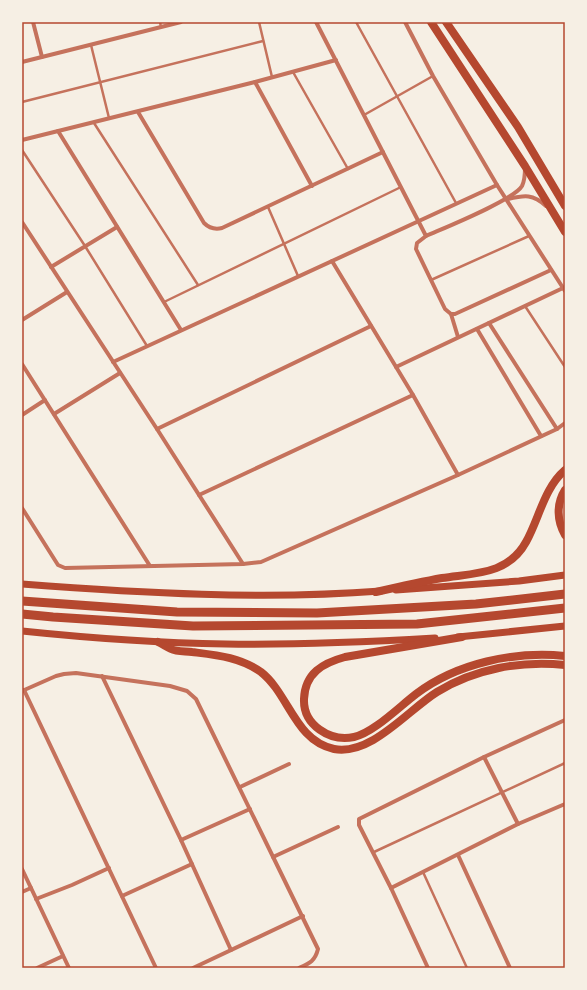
<svg xmlns="http://www.w3.org/2000/svg" width="587" height="990" viewBox="0 0 587 990" font-family="'PT Sans Narrow',sans-serif">
<style>
.lines{fill:none;stroke-linecap:round;stroke-linejoin:round}
.service{stroke:#c5725c;stroke-width:2.5}
.minor{stroke:#c5725c;stroke-width:4}
.primary{stroke:#b5482f;stroke-width:7}
.trunk{stroke:#b5482f;stroke-width:8}
.motorway{stroke:#b5482f;stroke-width:9}
.neatline{fill:none;stroke:#b5482f;stroke-width:1.5}
</style>
<rect width="100%" height="100%" fill="#f6efe4"/>
<g class="lines">
<g class="service">
<polyline points="160,22 161,27"/>
<polyline points="259,22 272,77"/>
<polyline points="356,22 456,203"/>
<polyline points="91,45 109,118"/>
<polyline points="293,72 348,169"/>
<polyline points="22,102 263,41"/>
<polyline points="364,115 433,76"/>
<polyline points="94,123 198,285"/>
<polyline points="22,150 85,246 147,346"/>
<polyline points="268,207 298,276"/>
<polyline points="431,280 529,236"/>
<polyline points="164,302 401,187"/>
<polyline points="525,306 565,367"/>
<polyline points="374,852 565,763"/>
<polyline points="423,872 467,968"/>
</g>
<g class="minor">
<polyline points="33,22 42,57"/>
<path d="M316,22L426,236C444,228 514,200 522,186C525,180 525,174 525,168"/>
<polyline points="405,22 433,76 497,185 565,291"/>
<polyline points="22,62 181,22"/>
<polyline points="255,82 312,186"/>
<path d="M138,112L204,223C209,228 214,230 222,228L383,152"/>
<polyline points="58,131 181,330"/>
<polyline points="22,140 255,82 336,60"/>
<path d="M508,199C525,195 533,194 546,206"/>
<polyline points="22,222 157,429 243,564"/>
<polyline points="426,236 417,243 416,249 445,309 451,314 455,314 551,270"/>
<polyline points="332,261 413,395 458,475"/>
<polyline points="51,267 117,227"/>
<polyline points="451,314 458,337"/>
<polyline points="22,320 67,292"/>
<polyline points="489,323 557,429"/>
<polyline points="477,329 541,436"/>
<polyline points="113,362 497,185"/>
<polyline points="22,364 150,566"/>
<polyline points="396,367 563,288"/>
<polyline points="54,414 120,373"/>
<polyline points="22,415 45,400"/>
<polyline points="157,429 371,326"/>
<polyline points="199,495 413,395"/>
<polyline points="22,508 58,565 65,568 243,564 261,562 458,475 557,429 565,423"/>
<polyline points="102,676 181,840 231,950"/>
<polyline points="24,690 156,968"/>
<path d="M22,691L56,676L64,674L76,673L170,686L187,691L196,699L318,949C315,961 310,963 299,968"/>
<polyline points="484,757 518,824"/>
<polyline points="240,787 289,764"/>
<polyline points="181,840 250,809"/>
<polyline points="458,855 510,968"/>
<polyline points="273,857 338,827"/>
<polyline points="22,869 69,968"/>
<polyline points="391,888 518,824 565,804"/>
<polyline points="22,892 31,888"/>
<polyline points="122,896 192,864"/>
<polyline points="36,899 72,885 109,868"/>
<polyline points="37,968 63,956"/>
<polyline points="193,968 303,916"/>
<polyline points="428,968 391,888 359,825 359,819 484,757 565,720"/>
</g>
<g class="primary">
<path d="M22,584C141,593 263,600 381,591"/>
<polyline points="396,590 519,581 565,575"/>
<path d="M22,631C89,638 158,643 226,644C295,645 366,642 435,638"/>
<polyline points="458,637 565,626"/>
</g>
<g class="trunk">
<polyline points="431,22 525,166 565,232"/>
<polyline points="446,22 518,127 565,206"/>
<path d="M565,490C556,504 557,521 565,535"/>
<path d="M376,592C398,587 420,582 442,578C474,573 508,575 526,542C539,519 544,488 565,470"/>
<path d="M462,637L345,657C323,663 305,673 304,699C303,725 330,742 354,737C373,733 399,707 416,694C457,663 514,651 565,656"/>
<path d="M158,642C162,644 167,647 171,649C177,652 186,651 192,652C216,655 240,657 261,672C289,694 295,741 334,749C371,756 408,710 437,692C474,669 522,660 565,665"/>
</g>
<g class="motorway">
<polyline points="22,601 177,612 317,613 476,604 565,594"/>
<polyline points="22,614 53,617 193,626 417,624 565,608"/>
</g>
</g>
<rect width="587" height="990" fill="none" stroke="#f6efe4" stroke-width="46"/>
<rect x="23" y="23" width="541" height="944" class="neatline"/>
</svg>
